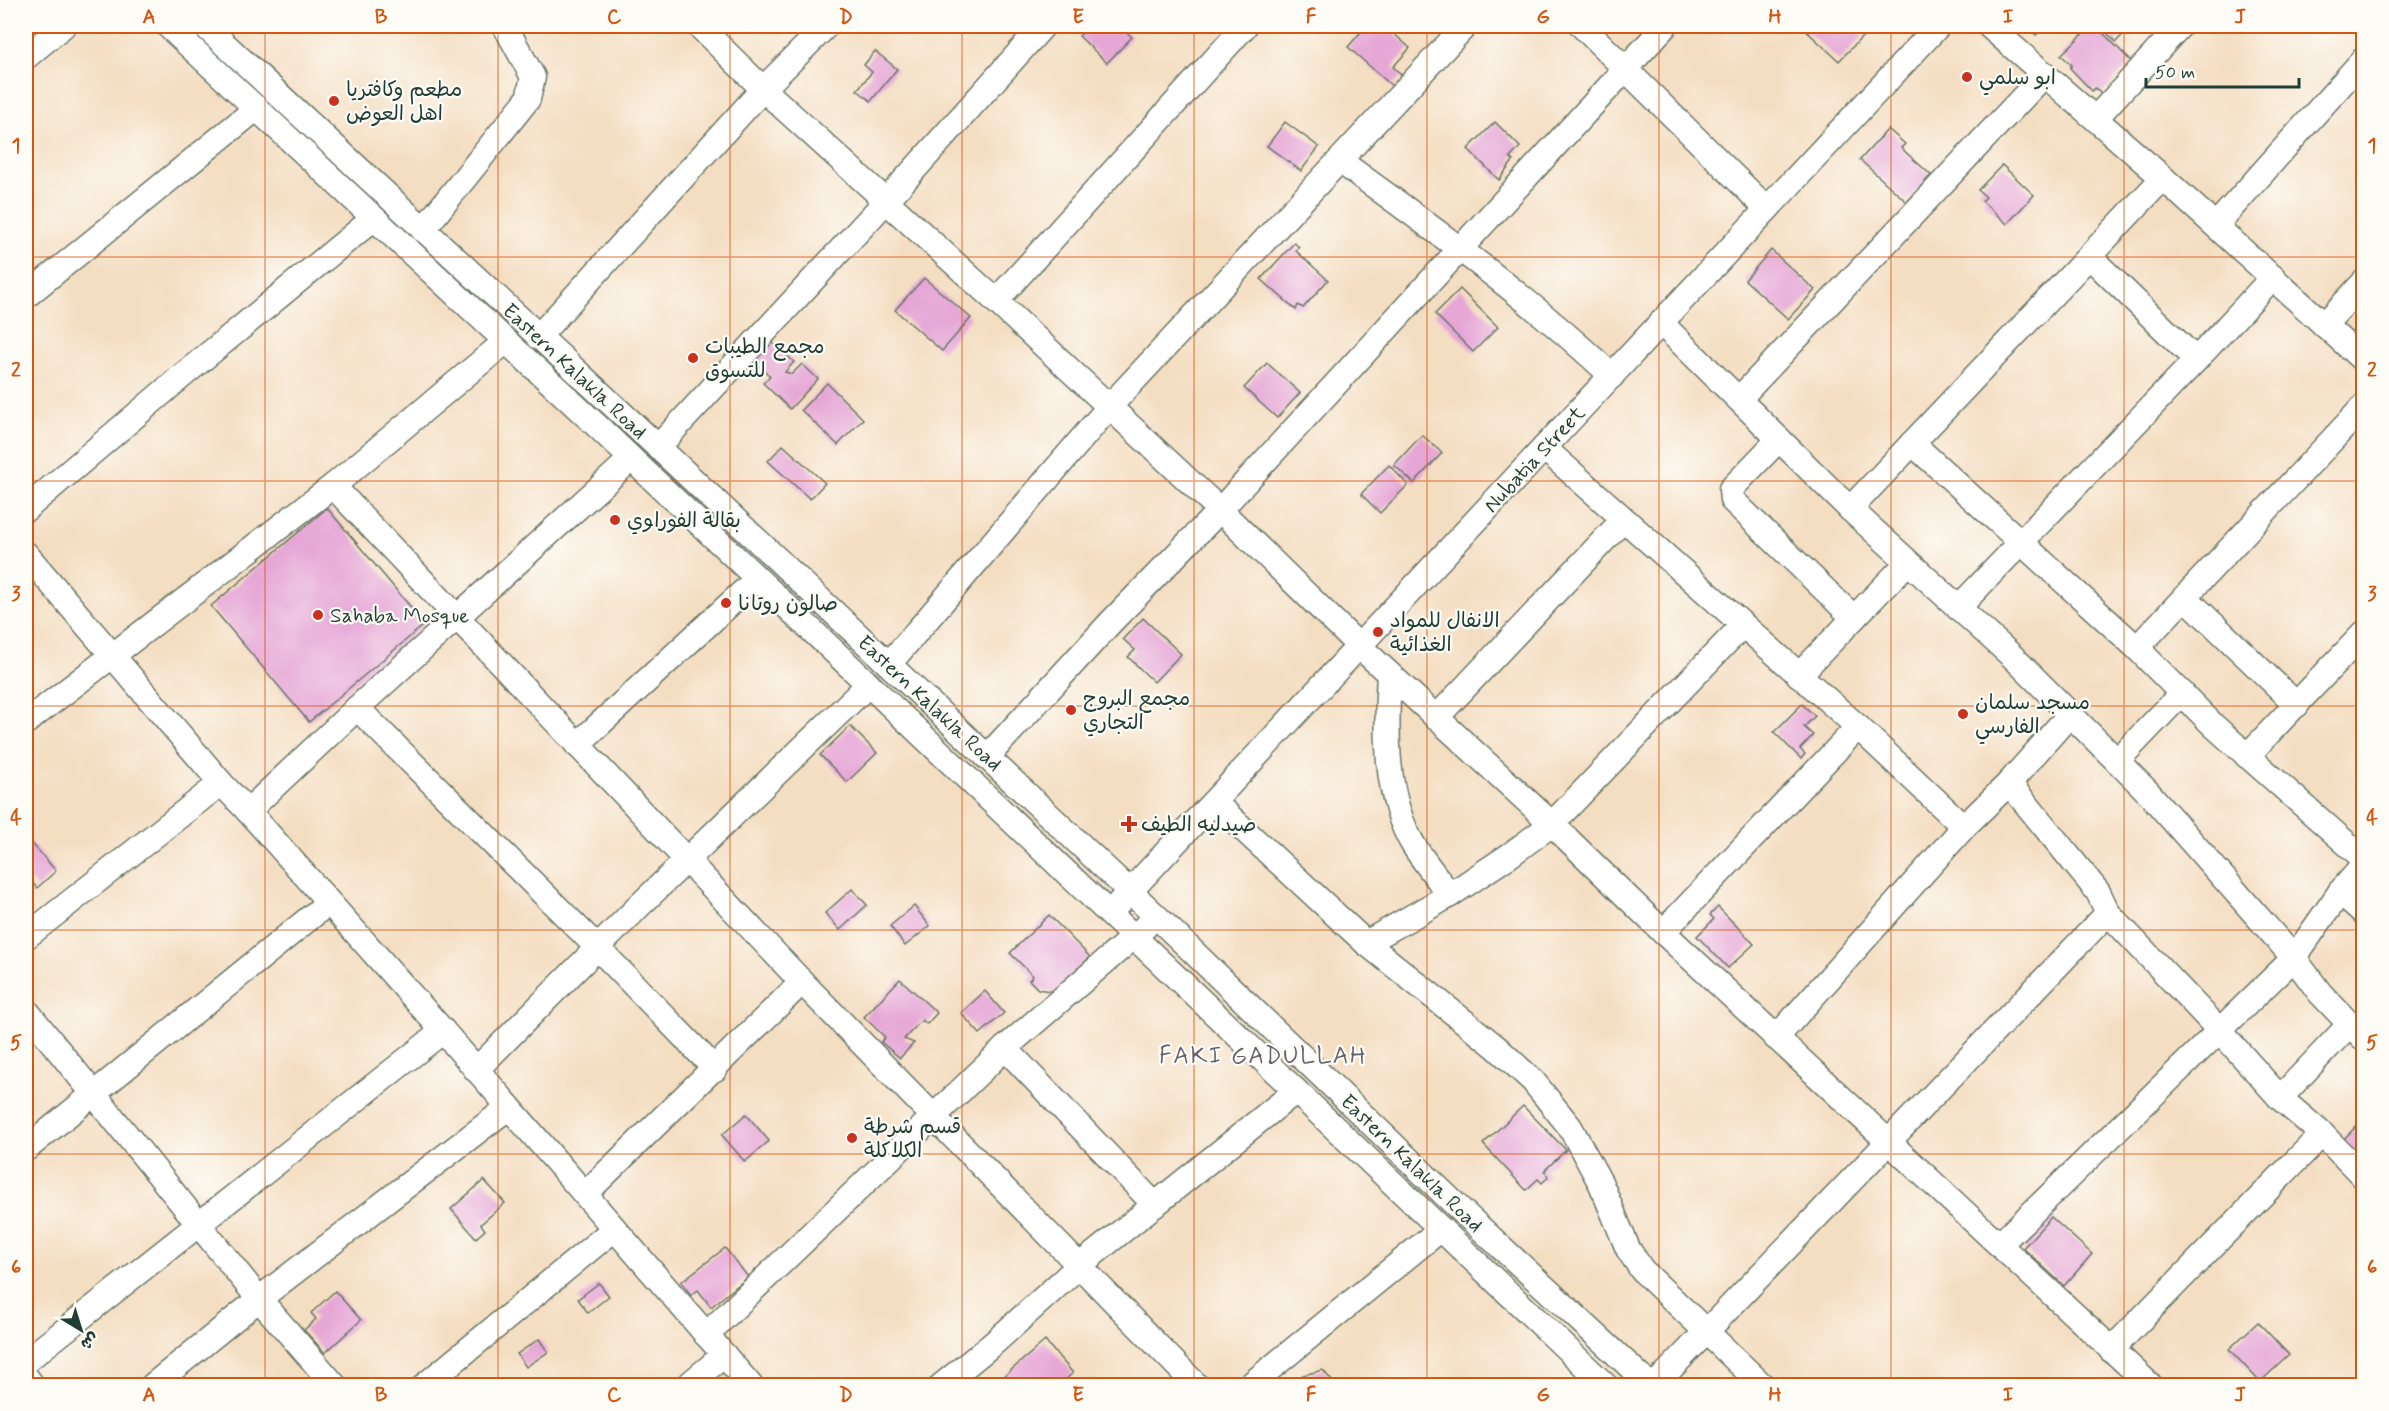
<svg xmlns="http://www.w3.org/2000/svg" width="2389" height="1411" viewBox="0 0 2389 1411" font-family="Mynerve,'Playpen Sans Arabic',sans-serif">
<style>
.building{fill:#e6a7d7}
.lines{fill:none;stroke-linecap:round;stroke-linejoin:round}
.minor-casing{stroke:#6a7566;stroke-width:27}
.minor{stroke:#fff;stroke-width:24}
.grid{fill:none;stroke:#d45610;stroke-width:1.5;stroke-opacity:0.55}
.poi-dot{fill:#c8321e;stroke:#fdfcf7;stroke-width:2}
.labels{text-anchor:middle;stroke-width:4.5;stroke-linejoin:round;paint-order:stroke}
.poi-label{font-size:21px;fill:#1f3d34;stroke:#fdfcf7;text-anchor:start}
.street-label{font-size:21px;fill:#1f3d34;stroke:#fdfcf7}
.quarter-label{font-size:24px;letter-spacing:1.5px;fill:#65626d;stroke:#fdfcf7}
.neatline{fill:none;stroke:#d45610;stroke-width:2}
.grid-label{font-size:20px;text-anchor:middle;font-weight:bold;fill:#d45610}
</style>
<rect width="100%" height="100%" fill="#fdfcf7"/>
<filter id="ink" filterUnits="userSpaceOnUse"><feTurbulence type="fractalNoise" baseFrequency=".0167" numOctaves="2"/><feDisplacementMap in="SourceGraphic" scale="12" xChannelSelector="R" yChannelSelector="G"/><feConvolveMatrix kernelMatrix="1 2 1 2 8 2 1 2 1" color-interpolation-filters="sRGB"/></filter>
<filter id="wash" filterUnits="userSpaceOnUse"><feTurbulence type="fractalNoise" baseFrequency=".008" numOctaves="4" result="noise"/><feDisplacementMap in="SourceGraphic" scale="24" xChannelSelector="R" yChannelSelector="G"/><feGaussianBlur stdDeviation="1.35" result="paint"/><feColorMatrix in="noise" values="0 0 0 0 0 0 0 0 0 0 0 0 0 0 0 0 0 1.4 0 .05"/><feComposite in="paint" operator="in"/></filter>
<g filter="url(#wash)">
<rect width="100%" height="100%" fill="#f4dec2"/>
<g id="blocks">
<g class="building">
<polygon points="1090,26 1120,26 1132,37 1107,63 1079,36"/>
<polygon points="1366,26 1385,26 1410,48 1393,67 1402,75 1392,86 1348,47"/>
<polygon points="1801,26 1852,26 1863,36 1839,61"/>
<polygon points="2026,26 2046,26 2036,35"/>
<polygon points="2091,26 2096,26 2132,62 2101,94 2095,88 2092,91 2070,68 2072,65 2061,55"/>
<polygon points="2100,26 2131,26 2116,42"/>
<polygon points="875,51 897,69 871,101 857,90 872,72 864,65"/>
<polygon points="1285,122 1319,147 1301,171 1267,146"/>
<polygon points="1495,122 1520,147 1510,158 1513,161 1499,180 1468,149"/>
<polygon points="1888,129 1905,144 1901,148 1931,175 1907,202 1860,160"/>
<polygon points="2002,165 2034,195 2007,224 1982,201 1986,197 1978,190"/>
<polygon points="1294,243 1299,247 1296,251 1328,280 1303,308 1298,305 1296,310 1261,279"/>
<polygon points="1771,250 1815,290 1788,319 1745,280"/>
<polygon points="924,278 971,318 942,351 895,310"/>
<polygon points="1460,289 1498,327 1473,352 1435,314"/>
<polygon points="772,342 794,362 785,372 792,374 802,364 818,379 790,409 763,383 770,376 754,361"/>
<polygon points="1267,363 1300,393 1277,418 1244,388"/>
<polygon points="827,383 863,419 838,445 801,410"/>
<polygon points="1422,435 1442,453 1414,483 1394,465"/>
<polygon points="783,445 825,483 810,499 768,461"/>
<polygon points="1389,465 1408,485 1380,513 1361,494"/>
<polygon points="327,508 425,624 309,722 211,606"/>
<polygon points="1143,618 1181,654 1154,682 1128,657 1135,650 1123,639"/>
<polygon points="1802,704 1815,716 1804,727 1813,735 1800,749 1805,754 1801,759 1774,732"/>
<polygon points="850,726 877,753 847,782 820,755"/>
<polygon points="29,840 56,871 37,888 26,875 26,843"/>
<polygon points="852,889 867,905 840,930 825,913"/>
<polygon points="914,906 930,926 905,946 890,926"/>
<polygon points="1718,907 1754,944 1728,968 1697,936 1714,919 1710,915"/>
<polygon points="1049,915 1090,957 1055,992 1038,989 1029,980 1033,976 1010,953"/>
<polygon points="900,979 937,1013 927,1024 922,1020 904,1039 914,1043 900,1058 881,1042 885,1037 864,1017"/>
<polygon points="985,991 1004,1013 980,1034 961,1013"/>
<polygon points="1523,1106 1566,1150 1545,1170 1548,1177 1542,1183 1538,1179 1526,1190 1483,1144"/>
<polygon points="746,1114 769,1141 745,1162 722,1135"/>
<polygon points="2364,1118 2364,1160 2342,1141"/>
<polygon points="484,1180 505,1203 481,1224 485,1230 476,1238 451,1209"/>
<polygon points="2051,1217 2092,1254 2064,1286 2023,1248"/>
<polygon points="725,1248 748,1277 711,1307 698,1290 691,1295 681,1282"/>
<polygon points="599,1283 609,1296 588,1313 578,1299"/>
<polygon points="335,1291 361,1320 325,1353 304,1330 316,1319 311,1313"/>
<polygon points="2258,1322 2289,1355 2260,1382 2229,1349"/>
<polygon points="539,1339 548,1352 526,1367 517,1354"/>
<polygon points="1045,1341 1073,1373 1058,1386 1010,1386 1003,1377"/>
<polygon points="1323,1370 1336,1386 1290,1386 1303,1375"/>
</g>
</g>
</g>
<g filter="url(#ink)">
<use href="#blocks" fill-opacity="0" stroke="#6a7566" stroke-width="1.5"/>
<g class="lines">
<g class="minor-casing">
<g id="minor">
<polyline points="168,26 596,425 1606,1386"/>
<polyline points="205,26 658,447 1156,916 1462,1211 1651,1386"/>
<polyline points="699,26 763,89 996,301 1220,510 1359,646 1552,824 1663,932 2151,1386"/>
<polyline points="1582,26 1767,209"/>
<polyline points="1989,26 2163,178 2364,361"/>
<polyline points="26,57 63,26"/>
<polyline points="2096,118 2180,26"/>
<path d="M1340,161C1434,229 1527,296 1612,376"/>
<polyline points="2216,225 2364,59"/>
<polyline points="423,230 528,99 533,77 505,26"/>
<polyline points="2089,256 2196,360"/>
<polyline points="26,296 257,108"/>
<polyline points="996,301 1245,26"/>
<polyline points="1661,323 1850,509 2014,658 2147,791 2294,958 2320,993 2364,1039"/>
<polyline points="2324,325 2364,282"/>
<polyline points="538,337 763,89 826,26"/>
<polyline points="1739,399 2045,74"/>
<polyline points="1779,439 1731,489 1732,500 1854,618"/>
<polyline points="1912,443 2137,648 2214,726 2364,859"/>
<polyline points="658,447 886,201 1043,26"/>
<polyline points="1544,448 1858,727 1964,827"/>
<polyline points="333,486 802,982 1197,1386"/>
<polyline points="26,509 182,376 373,219"/>
<polyline points="1850,509 2163,178"/>
<path d="M26,554L221,783L248,811C313,885 379,958 444,1032C546,1150 648,1268 751,1386"/>
<polyline points="2185,597 2297,705"/>
<polyline points="1958,608 2196,360 2273,277"/>
<polyline points="2137,648 2364,406"/>
<polyline points="889,664 1109,407 1465,26"/>
<path d="M1389,674C1386,728 1384,798 1414,846C1425,863 1438,879 1450,895"/>
<polyline points="1799,675 1907,563"/>
<polyline points="357,708 598,948 715,1069"/>
<polyline points="1436,718 1623,520"/>
<polyline points="26,722 333,486 505,342"/>
<polyline points="577,745 757,579"/>
<polyline points="2247,756 2364,633"/>
<polyline points="987,757 1111,622 1220,510 1665,26"/>
<polyline points="2117,761 2182,693"/>
<polyline points="2009,783 2098,892 2108,913 2220,1031 2280,1098 2322,1134 2364,1177"/>
<polyline points="1214,802 1366,943 1496,1047 1533,1081 1570,1127 1601,1184 1628,1249 1642,1270 1763,1386"/>
<polyline points="248,811 357,708 631,459"/>
<polyline points="2340,892 2364,913"/>
<polyline points="1119,903 1938,26"/>
<polyline points="1663,932 1858,727"/>
<polyline points="26,937 221,783"/>
<polyline points="1366,943 1450,895 1510,855 1552,824 1743,625"/>
<polyline points="26,1010 259,1299 335,1386"/>
<polyline points="1776,1038 1964,827 2009,783 2070,714"/>
<polyline points="1005,1048 1155,1205"/>
<polyline points="476,1070 639,906 869,684"/>
<polyline points="2280,1098 2349,1025"/>
<polyline points="26,1149 328,903"/>
<polyline points="585,1194 802,982"/>
<polyline points="2000,1244 2294,958 2340,892 2364,865"/>
<polyline points="706,1335 1005,1048 1145,927"/>
<polyline points="2111,1350 2322,1134"/>
<polyline points="26,1361 443,1031"/>
<polyline points="26,1377 33,1386"/>
<polyline points="152,1386 259,1299 509,1107"/>
<polyline points="424,1386 613,1230"/>
<polyline points="687,1386 724,1355"/>
<polyline points="941,1386 995,1342 1080,1265 1296,1091"/>
<polyline points="1249,1386 1441,1229"/>
<polyline points="1654,1386 2108,913"/>
</g>
</g>
<use href="#minor" class="minor"/>
</g>
</g>
<path class="grid" d="M265,26V1386M498,26V1386M730,26V1386M962,26V1386M1194,26V1386M1427,26V1386M1659,26V1386M1891,26V1386M2124,26V1386M26,257H2364M26,481H2364M26,706H2364M26,930H2364M26,1154H2364"/>
<g class="poi-dot">
<circle cx="1967" cy="77" r="6"/>
<circle cx="334" cy="101" r="6"/>
<circle cx="693" cy="358" r="6"/>
<circle cx="615" cy="520" r="6"/>
<circle cx="726" cy="603" r="6"/>
<circle cx="318" cy="615" r="6"/>
<circle cx="1378" cy="632" r="6"/>
<circle cx="1071" cy="710" r="6"/>
<circle cx="1963" cy="714" r="6"/>
<path d="M1126 815h6v6h6v6h-6v6h-6v-6h-6v-6h6z"/>
<circle cx="852" cy="1138" r="6"/>
</g>
<g class="labels">
<g class="poi-label">
<text x="1979" y="84">ابو سلمي</text>
<text x="346" y="96">مطعم وكافتريا<tspan x="346" dy="24">اهل العوض</tspan></text>
<text x="705" y="353">مجمع الطيبات<tspan x="705" dy="24">للتسوق</tspan></text>
<text x="627" y="527">بقالة الفوراوي</text>
<text x="738" y="610">صالون روتانا</text>
<text x="330" y="622">Sahaba Mosque</text>
<text x="1390" y="627">الانفال للمواد<tspan x="1390" dy="24">الغذائية</tspan></text>
<text x="1083" y="705">مجمع البروج<tspan x="1083" dy="24">التجاري</tspan></text>
<text x="1975" y="709">مسجد سلمان<tspan x="1975" dy="24">الفارسي</tspan></text>
<text x="1141" y="831">صيدليه الطيف</text>
<text x="864" y="1133">قسم شرطة<tspan x="864" dy="24">الكلاكلة</tspan></text>
</g>
<g class="street-label">
<text transform="translate(575 371) rotate(43)" y="7">Eastern Kalakla Road</text>
<text transform="translate(1534 459) rotate(-47)" y="7">Nubatia Street</text>
<text transform="translate(930 703) rotate(43)" y="7">Eastern Kalakla Road</text>
<text transform="translate(1412 1163) rotate(44)" y="7">Eastern Kalakla Road</text>
</g>
<g class="quarter-label">
<text x="1263" y="1063">FAKI GADULLAH</text>
</g>
</g>
<rect width="2389" height="1411" fill="none" stroke="#fdfcf7" stroke-width="66"/>
<g transform="translate(81 1330) rotate(142)" stroke="#fdfcf7" stroke-width="4.5" paint-order="stroke">
<path d="M0-4.5L10 22L0 15L-10 22Z" fill="#1f3d34"/>
<text y="-9" font-size="16" font-weight="bold" text-anchor="middle" fill="#1f3d34">ش</text>
</g>
<path d="M2146 78v9h153v-9" fill="none" stroke="#1f3d34" stroke-width="3"/>
<text x="2155" y="78" font-size="18" fill="#1f3d34" stroke="#fdfcf7" stroke-width="4.5" paint-order="stroke">50 m</text>
<rect x="33" y="33" width="2323" height="1345" class="neatline"/>
<g class="grid-label">
<text x="149" y="23">A</text>
<text x="381" y="23">B</text>
<text x="614" y="23">C</text>
<text x="846" y="23">D</text>
<text x="1078" y="23">E</text>
<text x="1311" y="23">F</text>
<text x="1543" y="23">G</text>
<text x="1775" y="23">H</text>
<text x="2008" y="23">I</text>
<text x="2240" y="23">J</text>
<text x="16" y="152">1</text>
<text x="2372" y="152">1</text>
<text x="16" y="376">2</text>
<text x="2372" y="376">2</text>
<text x="16" y="600">3</text>
<text x="2372" y="600">3</text>
<text x="16" y="824">4</text>
<text x="2372" y="824">4</text>
<text x="16" y="1049">5</text>
<text x="2372" y="1049">5</text>
<text x="16" y="1273">6</text>
<text x="2372" y="1273">6</text>
<text x="149" y="1401">A</text>
<text x="381" y="1401">B</text>
<text x="614" y="1401">C</text>
<text x="846" y="1401">D</text>
<text x="1078" y="1401">E</text>
<text x="1311" y="1401">F</text>
<text x="1543" y="1401">G</text>
<text x="1775" y="1401">H</text>
<text x="2008" y="1401">I</text>
<text x="2240" y="1401">J</text>
</g>
</svg>
